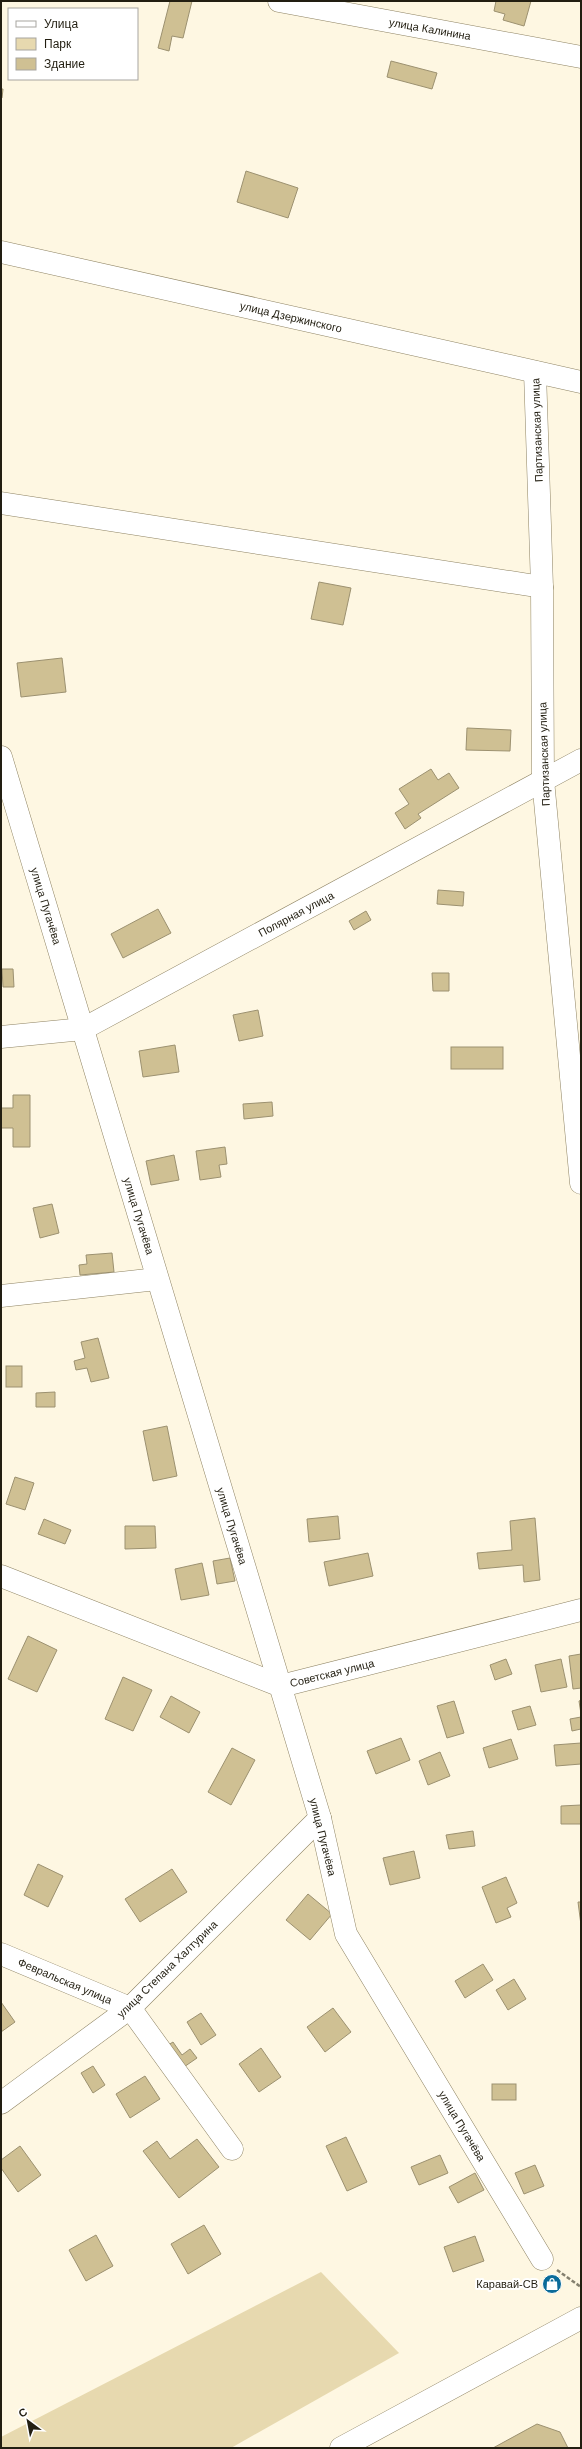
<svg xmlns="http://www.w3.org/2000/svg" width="582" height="2449" viewBox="0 0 582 2449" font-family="Helvetica,sans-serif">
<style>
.green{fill:#e7d9af}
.building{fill:#cfc093;stroke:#9c9170}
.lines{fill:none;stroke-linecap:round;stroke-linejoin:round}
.minor-casing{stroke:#8e8363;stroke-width:23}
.path{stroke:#85806f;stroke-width:2.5;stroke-dasharray:4 2;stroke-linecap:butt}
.minor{stroke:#fff;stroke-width:22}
.labels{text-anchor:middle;stroke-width:4;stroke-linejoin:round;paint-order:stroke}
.street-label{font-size:11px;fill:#221e11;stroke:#fff}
.poi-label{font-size:11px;fill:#221e11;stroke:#fff;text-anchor:end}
</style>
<rect width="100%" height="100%" fill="#fef7e2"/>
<polygon class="green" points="321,2272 399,2353 231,2448 1,2448 1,2437"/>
<g class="building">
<polygon points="170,1 192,1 183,38 172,36 169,51 158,48"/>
<polygon points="496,1 531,1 524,26 503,20 505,14 494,11"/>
<polygon points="391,61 437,73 432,89 387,77"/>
<polygon points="1,89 3,89 2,98 1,98"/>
<polygon points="246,171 298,188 288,218 237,202"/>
<polygon points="319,582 351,588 343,625 311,619"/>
<polygon points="62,658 66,692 21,697 17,663"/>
<polygon points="467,728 511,730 510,751 466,750"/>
<polygon points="431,769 438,780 449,773 459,788 418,814 421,818 405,829 395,813 409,804 399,789"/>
<polygon points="438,890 464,892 463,906 437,904"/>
<polygon points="158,909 171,933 123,958 111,934"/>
<polygon points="366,911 371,920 354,930 349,921"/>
<polygon points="2,969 13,969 14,987 3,987"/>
<polygon points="432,973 449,973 449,991 433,991"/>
<polygon points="258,1010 263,1036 239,1041 233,1015"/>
<polygon points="175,1045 179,1072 143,1077 139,1051"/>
<rect x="451" y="1047" width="52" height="22"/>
<polygon points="13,1095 30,1095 30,1147 13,1147 13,1128 1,1128 1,1108 13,1108"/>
<polygon points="272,1102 273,1116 244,1119 243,1104"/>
<polygon points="225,1147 227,1164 219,1165 221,1177 200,1180 196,1151"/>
<polygon points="174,1155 179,1180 151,1185 146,1161"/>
<polygon points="52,1204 59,1233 40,1238 33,1208"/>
<polygon points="112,1253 114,1272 80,1275 79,1265 87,1264 86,1255"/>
<polygon points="98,1338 109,1378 91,1382 87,1368 76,1370 74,1361 85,1358 81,1342"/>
<rect x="6" y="1366" width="16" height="21"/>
<polygon points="55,1392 55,1407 36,1407 36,1393"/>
<polygon points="167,1426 177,1476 153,1481 143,1431"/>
<polygon points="15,1477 34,1483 25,1510 6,1504"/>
<polygon points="338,1516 340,1539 309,1542 307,1519"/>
<polygon points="535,1518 540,1580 524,1582 523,1565 479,1569 477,1553 512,1550 510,1521"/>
<polygon points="44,1519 71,1530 65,1544 38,1534"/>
<polygon points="125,1526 155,1526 156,1548 125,1549"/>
<polygon points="368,1553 373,1576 329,1586 324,1562"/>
<polygon points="230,1558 235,1581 217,1584 213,1561"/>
<polygon points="202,1563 209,1595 181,1600 175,1569"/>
<polygon points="28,1636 57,1650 37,1692 8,1679"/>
<polygon points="581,1654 581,1688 573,1689 569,1656"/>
<polygon points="506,1659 512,1674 495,1680 490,1665"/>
<polygon points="561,1659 567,1687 541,1692 535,1665"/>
<polygon points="123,1677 152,1690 133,1731 105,1719"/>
<polygon points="171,1696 200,1712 189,1733 160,1717"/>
<polygon points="581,1700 581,1714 579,1701"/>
<polygon points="454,1701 464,1733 447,1738 437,1706"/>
<polygon points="530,1706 536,1725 518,1730 512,1711"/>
<polygon points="581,1717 581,1729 572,1731 570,1719"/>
<polygon points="401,1738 410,1760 376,1774 367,1751"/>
<polygon points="511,1739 518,1759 489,1768 483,1748"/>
<polygon points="581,1743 581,1764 556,1766 554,1745"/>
<polygon points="232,1748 255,1760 231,1805 208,1792"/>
<polygon points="440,1752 450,1776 428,1785 419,1761"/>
<polygon points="581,1805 581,1824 561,1824 561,1806"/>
<polygon points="473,1831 475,1846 449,1849 446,1835"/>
<polygon points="414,1851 420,1878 390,1885 383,1858"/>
<polygon points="38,1864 63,1876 48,1907 24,1895"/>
<polygon points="172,1869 187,1892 140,1922 125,1899"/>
<polygon points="506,1877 517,1903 507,1908 511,1917 496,1923 482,1887"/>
<polygon points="308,1894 332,1914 310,1940 286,1920"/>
<polygon points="578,1902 581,1902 581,1925"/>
<polygon points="483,1964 493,1980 465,1998 455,1981"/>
<polygon points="514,1979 526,1999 508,2010 496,1990"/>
<polygon points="1,2002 15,2022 1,2032"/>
<polygon points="333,2008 351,2032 325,2052 307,2027"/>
<polygon points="201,2013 216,2035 201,2045 187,2022"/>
<polygon points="173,2042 182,2055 190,2049 197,2058 181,2069 165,2047"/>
<polygon points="261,2048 281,2077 259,2092 239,2064"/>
<polygon points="93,2066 105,2085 93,2093 81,2073"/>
<polygon points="145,2076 160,2099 130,2118 116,2094"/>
<rect x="492" y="2084" width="24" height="16"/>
<polygon points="346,2137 367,2182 347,2191 326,2146"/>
<polygon points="197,2139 219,2167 179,2198 143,2151 157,2141 170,2159"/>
<polygon points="20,2146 41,2175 18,2192 1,2168 1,2160"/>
<polygon points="440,2155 448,2173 419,2185 411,2167"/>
<polygon points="535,2165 544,2186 524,2194 515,2173"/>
<polygon points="475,2173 484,2190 458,2203 449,2187"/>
<polygon points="204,2225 221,2254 188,2274 171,2244"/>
<polygon points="96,2235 113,2266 86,2281 69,2250"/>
<polygon points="475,2236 484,2261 453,2272 444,2247"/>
<polygon points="537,2424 560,2432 568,2448 493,2448"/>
</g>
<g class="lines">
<g class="minor-casing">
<g id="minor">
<polyline points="279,1 581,57"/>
<polyline points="1,252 581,382"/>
<polyline points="535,372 542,587 543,780 581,1183"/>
<polyline points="1,503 542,587"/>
<polyline points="1,757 320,1818 346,1934 542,2259"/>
<polyline points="1,1037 83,1029 581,760"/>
<polyline points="1,1296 157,1279"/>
<polyline points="1,1576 281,1686 581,1610"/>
<polyline points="1,1954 130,2008 232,2149"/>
<polyline points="1,2103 130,2008 320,1818"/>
<polyline points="341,2448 581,2318"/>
</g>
</g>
<polyline class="path" points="557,2270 581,2287"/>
<use href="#minor" class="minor"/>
</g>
<defs>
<g id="shop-disc" transform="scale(1)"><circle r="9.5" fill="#0b6b99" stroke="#fff"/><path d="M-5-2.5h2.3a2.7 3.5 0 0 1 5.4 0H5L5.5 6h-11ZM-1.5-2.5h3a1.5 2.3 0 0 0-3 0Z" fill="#fff"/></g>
</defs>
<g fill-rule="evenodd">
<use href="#shop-disc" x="552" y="2284"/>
</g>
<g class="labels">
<g class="street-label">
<text transform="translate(430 29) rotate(10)" y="4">улица Калинина</text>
<text transform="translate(291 317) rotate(13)" y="4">улица Дзержинского</text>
<text transform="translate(537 430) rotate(-92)" y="4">Партизанская улица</text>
<text transform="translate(544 754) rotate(-92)" y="4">Партизанская улица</text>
<text transform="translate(46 906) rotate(73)" y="4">улица Пугачёва</text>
<text transform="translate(296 914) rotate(-28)" y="4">Полярная улица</text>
<text transform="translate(139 1216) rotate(73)" y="4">улица Пугачёва</text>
<text transform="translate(232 1526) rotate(73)" y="4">улица Пугачёва</text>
<text transform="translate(332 1673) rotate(-14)" y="4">Советская улица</text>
<text transform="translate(323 1837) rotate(76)" y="4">улица Пугачёва</text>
<text transform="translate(167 1969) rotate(-44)" y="4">улица Степана Халтурина</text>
<text transform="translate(65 1981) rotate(23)" y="4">Февральская улица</text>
<text transform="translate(462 2126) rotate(59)" y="4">улица Пугачёва</text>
</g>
<g class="poi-label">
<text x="538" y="2288">Каравай-СВ</text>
</g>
</g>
<rect width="582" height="2449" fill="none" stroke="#221e11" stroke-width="4"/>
<rect x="8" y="8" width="130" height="72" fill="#ffffff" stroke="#a7a5a0"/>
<rect x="16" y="21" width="20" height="6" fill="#ffffff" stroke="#a7a5a0"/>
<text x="44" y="28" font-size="12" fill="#221e11">Улица</text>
<rect x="16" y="38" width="20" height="12" fill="#e7d9af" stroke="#a7a5a0"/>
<text x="44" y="48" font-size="12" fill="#221e11">Парк</text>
<rect x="16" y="58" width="20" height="12" fill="#cfc093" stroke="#a7a5a0"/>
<text x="44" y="68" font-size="12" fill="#221e11">Здание</text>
<g transform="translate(28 2421) rotate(328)" stroke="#ffffff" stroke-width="3" paint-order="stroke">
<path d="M0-3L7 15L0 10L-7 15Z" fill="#221e11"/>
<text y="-6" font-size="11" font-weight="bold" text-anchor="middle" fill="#221e11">С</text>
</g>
</svg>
